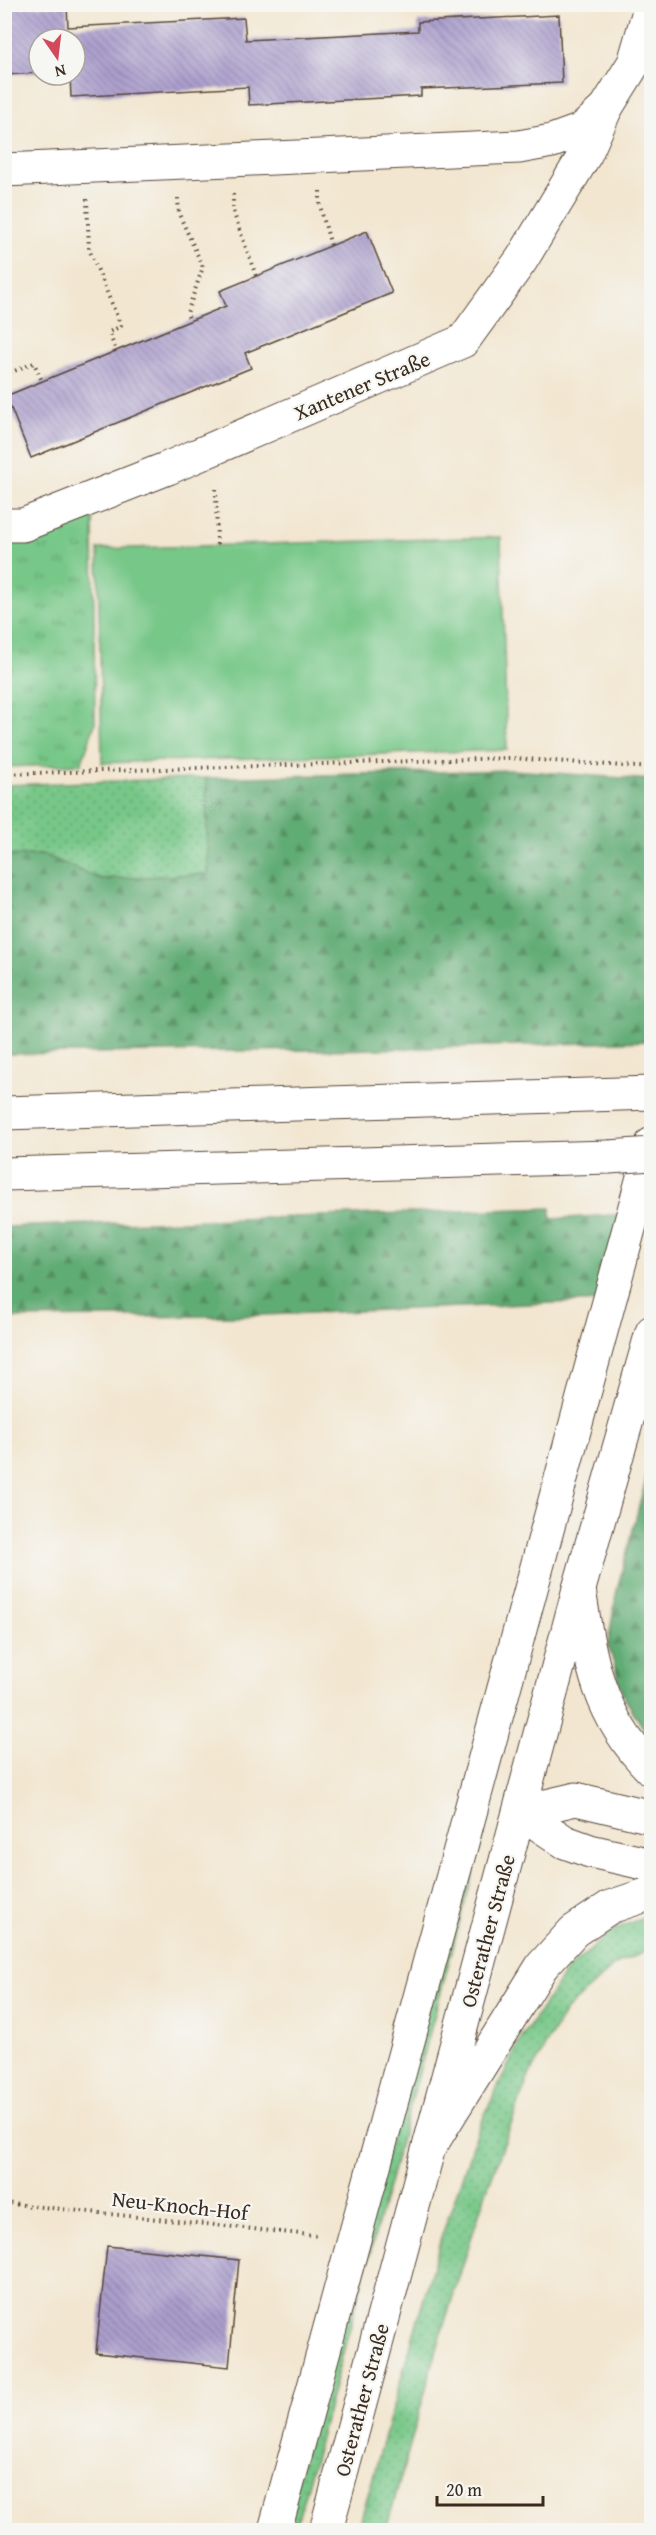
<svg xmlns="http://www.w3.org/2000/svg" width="656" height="2535" viewBox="0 0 656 2535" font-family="'Gentium Book Plus',serif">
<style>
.grass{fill:url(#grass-dots);stroke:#597853;stroke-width:1.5}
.forest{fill:url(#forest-firs);stroke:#4e6b49;stroke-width:1.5}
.park{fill:url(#park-tufts);stroke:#597853;stroke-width:1.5}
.pitch{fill:#77c788;stroke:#597853;stroke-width:1.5}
.building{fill:url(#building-back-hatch)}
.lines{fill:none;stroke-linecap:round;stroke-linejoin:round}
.minor-casing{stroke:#564639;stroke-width:35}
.major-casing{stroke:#564639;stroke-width:35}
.highway-casing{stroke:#564639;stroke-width:35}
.path{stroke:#564639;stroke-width:4;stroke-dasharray:1.5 4.5;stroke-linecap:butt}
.minor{stroke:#fff;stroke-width:33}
.major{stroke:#fff;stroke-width:33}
.highway{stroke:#fff;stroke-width:33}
.highway-bridge-casing{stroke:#564639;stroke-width:35;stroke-linecap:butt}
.highway-bridge{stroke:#fff;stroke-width:33}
.labels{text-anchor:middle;stroke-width:4.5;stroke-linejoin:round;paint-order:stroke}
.street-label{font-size:21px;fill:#3b2a1e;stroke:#f6f6f2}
</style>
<defs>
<pattern id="grass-dots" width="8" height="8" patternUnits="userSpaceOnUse" patternTransform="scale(1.5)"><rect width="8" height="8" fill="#77c788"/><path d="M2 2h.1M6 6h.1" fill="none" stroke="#63a26f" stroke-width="1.8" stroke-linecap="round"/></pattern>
<pattern id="forest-firs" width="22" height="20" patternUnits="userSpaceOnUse" patternTransform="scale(1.5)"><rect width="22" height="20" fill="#61ac74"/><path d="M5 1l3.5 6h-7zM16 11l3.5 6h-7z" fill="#518c5f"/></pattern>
<pattern id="park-tufts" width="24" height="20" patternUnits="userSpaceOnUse" patternTransform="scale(1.5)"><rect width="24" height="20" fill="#77c788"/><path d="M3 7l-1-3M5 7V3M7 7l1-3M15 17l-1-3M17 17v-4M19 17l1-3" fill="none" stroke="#63a26f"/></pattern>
<pattern id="building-back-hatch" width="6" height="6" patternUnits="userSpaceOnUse" patternTransform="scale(1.5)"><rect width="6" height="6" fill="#ab9ecd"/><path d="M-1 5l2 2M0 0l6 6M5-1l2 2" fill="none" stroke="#8c81a6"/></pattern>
</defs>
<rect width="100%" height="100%" fill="#f6f6f2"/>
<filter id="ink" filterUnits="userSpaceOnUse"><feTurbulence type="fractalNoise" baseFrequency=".0167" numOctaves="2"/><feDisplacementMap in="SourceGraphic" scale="12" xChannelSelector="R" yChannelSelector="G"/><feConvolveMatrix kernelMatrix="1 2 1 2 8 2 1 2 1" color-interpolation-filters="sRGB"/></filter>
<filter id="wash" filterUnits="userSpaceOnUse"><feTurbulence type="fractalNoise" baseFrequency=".008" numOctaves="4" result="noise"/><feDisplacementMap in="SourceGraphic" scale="24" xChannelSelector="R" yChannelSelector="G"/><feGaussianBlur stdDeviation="1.35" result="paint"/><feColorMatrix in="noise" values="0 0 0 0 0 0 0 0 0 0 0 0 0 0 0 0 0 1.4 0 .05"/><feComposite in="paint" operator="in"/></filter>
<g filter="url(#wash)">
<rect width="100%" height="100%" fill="#f2e6d0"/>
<g class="grass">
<polygon points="206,778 208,874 101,879 44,855 5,856 4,785"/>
<polygon points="485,1800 492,1803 295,2530 283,2530"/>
<polygon points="651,1914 651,1949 615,1965 565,2011 529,2076 484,2198 443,2328 386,2530 358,2530 441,2238 480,2125 519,2042 567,1970 614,1930"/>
</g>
<g class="forest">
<polygon points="512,770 651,780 651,1041 391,1049 5,1054 5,856 44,855 101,879 208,874 206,778"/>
<polygon points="551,1208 551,1219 627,1214 603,1301 239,1316 5,1318 4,1227"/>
<polygon points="651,1461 651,1741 623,1695 608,1644 617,1590"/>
</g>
<polygon class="park" points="93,517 95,724 81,764 5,767 4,545"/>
<polygon class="pitch" points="501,537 507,750 102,763 98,549"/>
<g id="blocks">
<g class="building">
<polygon points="67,5 68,27 244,18 246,40 418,31 418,22 559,15 562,83 421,89 421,96 249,105 248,87 71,97 70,75 75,75 75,39 39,39 39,73 4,75 4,8"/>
<polygon points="367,231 392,293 245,353 251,368 31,458 6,396 226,306 220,291"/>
<polygon points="107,2246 239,2260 229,2367 96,2353"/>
</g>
</g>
</g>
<g filter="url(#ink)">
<use href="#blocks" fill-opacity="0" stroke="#564639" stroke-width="1.5"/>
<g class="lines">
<g class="minor-casing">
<g id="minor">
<polyline points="4,170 519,147 552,141 582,130 606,108 634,63 651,4"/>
<polyline points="4,525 23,525 168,468 463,341 522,259 586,153 606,108"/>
<polyline points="275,2530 652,1144"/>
</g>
</g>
<g class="major-casing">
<polyline id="major" points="326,2530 579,1589 652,1332"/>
</g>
<g class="highway-casing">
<g id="highway">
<polyline points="4,1113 652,1093"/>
<polyline points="4,1174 609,1157"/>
<path d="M579,1589C590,1661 598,1716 652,1770"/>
<polyline points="520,1812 565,1842 590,1851 652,1865"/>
<polyline points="520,1812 576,1799 652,1817"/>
<polyline points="432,2143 542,1966 574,1931 610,1907 652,1893"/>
</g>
</g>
<g class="path">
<polyline points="320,191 320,206 331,246"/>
<polyline points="233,194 233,211 256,276"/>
<polyline points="178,198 179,214 203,267 187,313 190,321"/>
<polyline points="87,199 89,249 121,326 109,332 116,351"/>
<polyline points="4,375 34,363 42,381"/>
<polyline points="216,489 217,546"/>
<polyline points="4,774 511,758 652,768"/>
<polyline points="4,2203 320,2236"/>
</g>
<use href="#minor" class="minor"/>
<use href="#major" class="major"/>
<use href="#highway" class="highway"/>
<g class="highway-bridge-casing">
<polyline id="highway-bridge" points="609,1157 652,1154"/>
</g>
<use href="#highway-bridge" class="highway-bridge"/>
</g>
</g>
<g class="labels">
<g class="street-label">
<text transform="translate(362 386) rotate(-23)" y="7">Xantener Straße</text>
<text transform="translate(488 1931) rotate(-75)" y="7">Osterather Straße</text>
<text transform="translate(180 2206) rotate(6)" y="7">Neu-Knoch-Hof</text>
<text transform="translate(362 2400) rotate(-75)" y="7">Osterather Straße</text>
</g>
</g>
<rect width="656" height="2535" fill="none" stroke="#f6f6f2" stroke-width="24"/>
<g transform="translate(57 57) rotate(166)"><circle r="28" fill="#f6f6f2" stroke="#aba49d" stroke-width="1.5"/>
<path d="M0-4.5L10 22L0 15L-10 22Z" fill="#d1495b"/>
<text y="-9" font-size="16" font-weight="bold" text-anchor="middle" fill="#3b2a1e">N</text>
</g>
<path d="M437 2496v9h106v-9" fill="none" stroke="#3b2a1e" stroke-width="3"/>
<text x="446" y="2496" font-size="18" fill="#3b2a1e" stroke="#f6f6f2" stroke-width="4.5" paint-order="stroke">20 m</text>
</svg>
